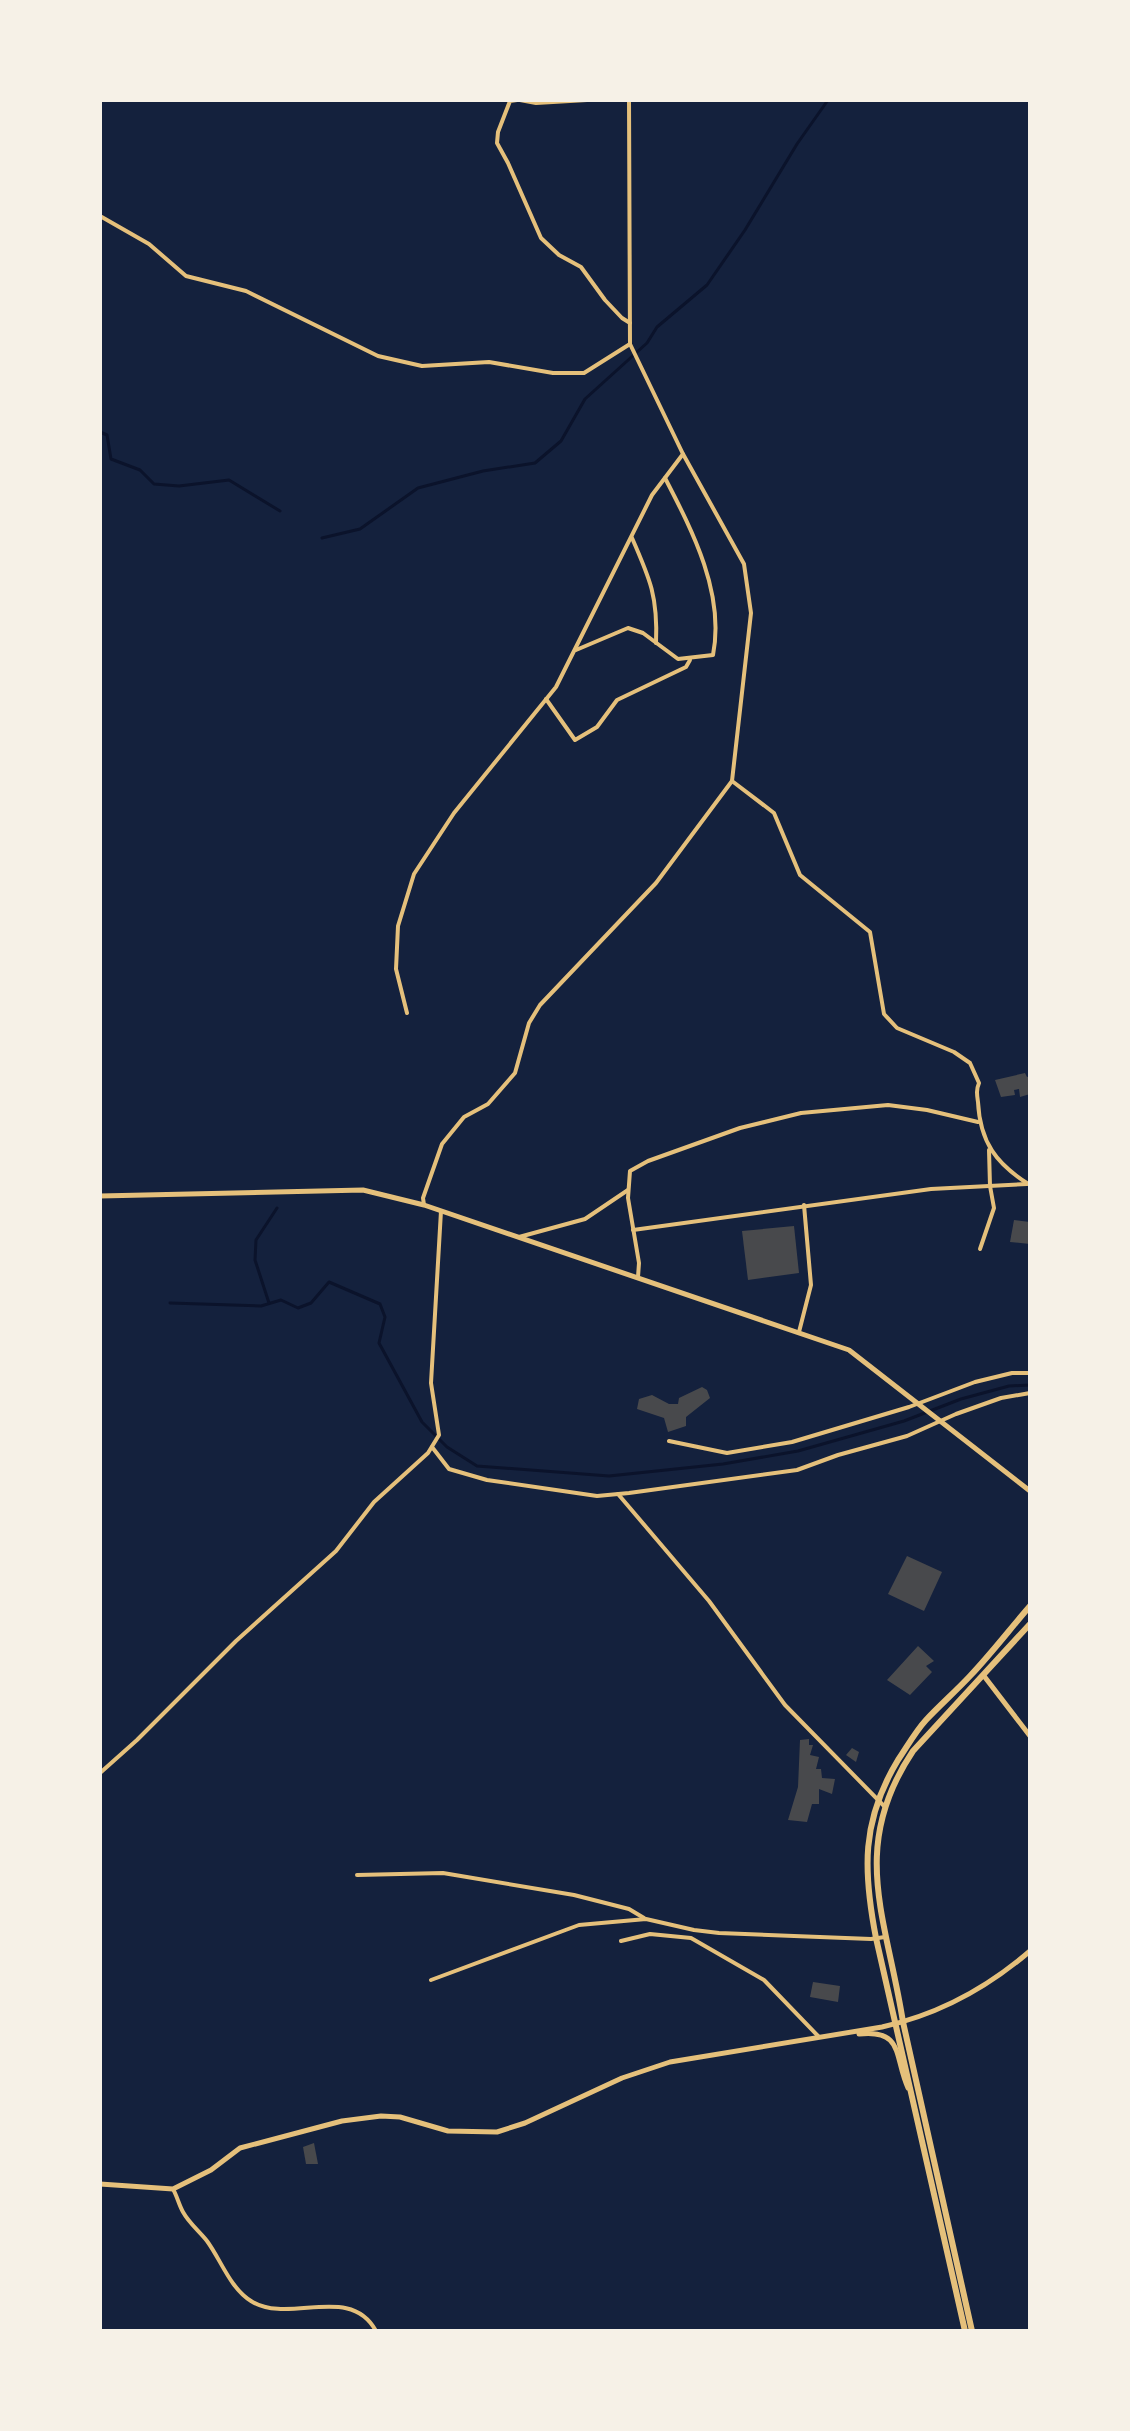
<svg xmlns="http://www.w3.org/2000/svg" width="1130" height="2431" viewBox="0 0 1130 2431" font-family="'Nunito Sans',sans-serif">
<style>
.lines{fill:none;stroke-linecap:round;stroke-linejoin:round}
.stream{stroke:#0b132b;stroke-width:3}
.building{fill:#48494c}
.minor{stroke:#e5c07b;stroke-width:4}
.tertiary{stroke:#e5c07b;stroke-width:5}
.secondary{stroke:#e5c07b;stroke-width:6}
</style>
<rect width="100%" height="100%" fill="#14213d"/>
<g class="lines">
<g class="stream">
<polyline points="100,432 107,435 111,459 140,470 154,484 179,486 229,480 280,511"/>
<polyline points="322,538 360,529 418,488 483,471 535,463 561,441 585,399 647,343 657,327 707,285 745,230 797,144 828,100"/>
<polyline points="170,1303 261,1306 281,1300 298,1308 311,1303 329,1282 380,1304 385,1317 379,1343 422,1422 447,1447 477,1466 609,1476 723,1464 798,1451 904,1421 961,1399 1009,1386 1030,1385"/>
<polyline points="269,1303 255,1260 256,1240 277,1208"/>
</g>
</g>
<g class="building">
<polygon points="1025,1073 1027,1077 1030,1076 1030,1094 1020,1097 1019,1089 1014,1090 1015,1095 1001,1097 995,1080"/>
<polygon points="1014,1220 1030,1222 1030,1244 1010,1242"/>
<polygon points="794,1226 799,1273 748,1280 742,1231"/>
<polygon points="702,1387 707,1390 710,1398 686,1417 686,1426 668,1432 664,1418 637,1409 639,1399 652,1395 669,1404 678,1404 679,1398"/>
<polygon points="907,1556 942,1572 924,1611 888,1594"/>
<polygon points="918,1646 934,1661 926,1666 932,1672 910,1695 887,1680"/>
<polygon points="809,1739 809,1745 813,1745 810,1755 819,1757 816,1769 821,1769 822,1778 835,1779 832,1794 819,1789 819,1804 812,1804 807,1822 788,1820 798,1787 800,1740"/>
<polygon points="852,1748 859,1752 856,1762 846,1755"/>
<polygon points="813,1982 840,1986 838,2002 810,1997"/>
<polygon points="314,2143 318,2164 306,2164 303,2147"/>
</g>
<g class="lines">
<g class="minor">
<polyline points="517,100 510,101 498,132 497,143 508,163 541,238 559,255 581,267 605,300 622,318 630,323"/>
<polyline points="520,100 536,103 587,100"/>
<path d="M629,100L630,344L683,454L744,564L751,613L732,781L774,813L800,875L870,932L884,1014L897,1028L954,1052L970,1063L979,1083C976,1090 977,1095 978,1102C980,1142 996,1164 1030,1185"/>
<polyline points="100,216 149,244 186,276 246,291 378,356 422,366 489,362 553,373 584,373 630,344"/>
<path d="M632,538C650,579 658,597 656,643"/>
<path d="M576,650L628,628L643,633L678,659L713,655C725,594 693,532 665,478"/>
<polyline points="546,699 575,740 597,727 617,700 686,667 690,660"/>
<polyline points="407,1013 396,969 398,926 414,874 454,813 556,687 652,495 683,454"/>
<polyline points="424,1205 423,1198 442,1144 464,1117 488,1104 515,1073 529,1023 540,1005 656,883 732,781"/>
<polyline points="633,1230 931,1189 1027,1184"/>
<polyline points="519,1237 585,1219 628,1190"/>
<polyline points="980,1249 994,1208 990,1186 989,1150"/>
<polyline points="638,1277 639,1263 628,1198 630,1171 648,1161 740,1128 801,1113 888,1105 927,1110 978,1122"/>
<polyline points="799,1332 811,1285 804,1205"/>
<polyline points="669,1441 727,1453 792,1442 909,1407 975,1382 1012,1373 1030,1373"/>
<polyline points="432,1447 449,1469 487,1480 597,1496 629,1493 797,1470 838,1455 907,1436 956,1414 1001,1398 1030,1393"/>
<polyline points="618,1494 709,1601 785,1705 885,1807"/>
<polyline points="100,1773 137,1740 236,1641 336,1551 374,1502 428,1453 439,1435 431,1383 441,1211"/>
<polyline points="357,1875 443,1873 574,1895 629,1909 644,1918"/>
<polyline points="621,1941 650,1934 691,1938 764,1980 819,2037"/>
<polyline points="431,1980 579,1925 646,1919 694,1930 719,1933 871,1939 885,1937"/>
<path d="M173,2189C177,2196 179,2205 183,2212C189,2223 199,2231 207,2241C221,2260 230,2288 251,2301C289,2325 350,2283 376,2331"/>
</g>
<g class="tertiary">
<polyline points="100,1196 363,1190 424,1205 849,1350 1030,1491"/>
<polyline points="984,1676 1030,1736"/>
<path d="M859,2034C904,2029 894,2057 908,2088"/>
<path d="M100,2184L173,2189L211,2170L240,2148L342,2121L381,2116L400,2117L448,2131L497,2132L525,2123L622,2078L670,2062L882,2027C937,2015 987,1988 1030,1951"/>
</g>
<g class="secondary">
<path d="M965,2331L876,1938C863,1871 861,1821 898,1760C907,1747 915,1732 926,1720C940,1705 956,1691 970,1676C991,1654 1010,1629 1030,1606"/>
<path d="M972,2331L903,2022C887,1919 848,1848 913,1751L1030,1624"/>
</g>
</g>
<rect width="1130" height="2431" fill="none" stroke="#f6f1e7" stroke-width="204"/>
</svg>
